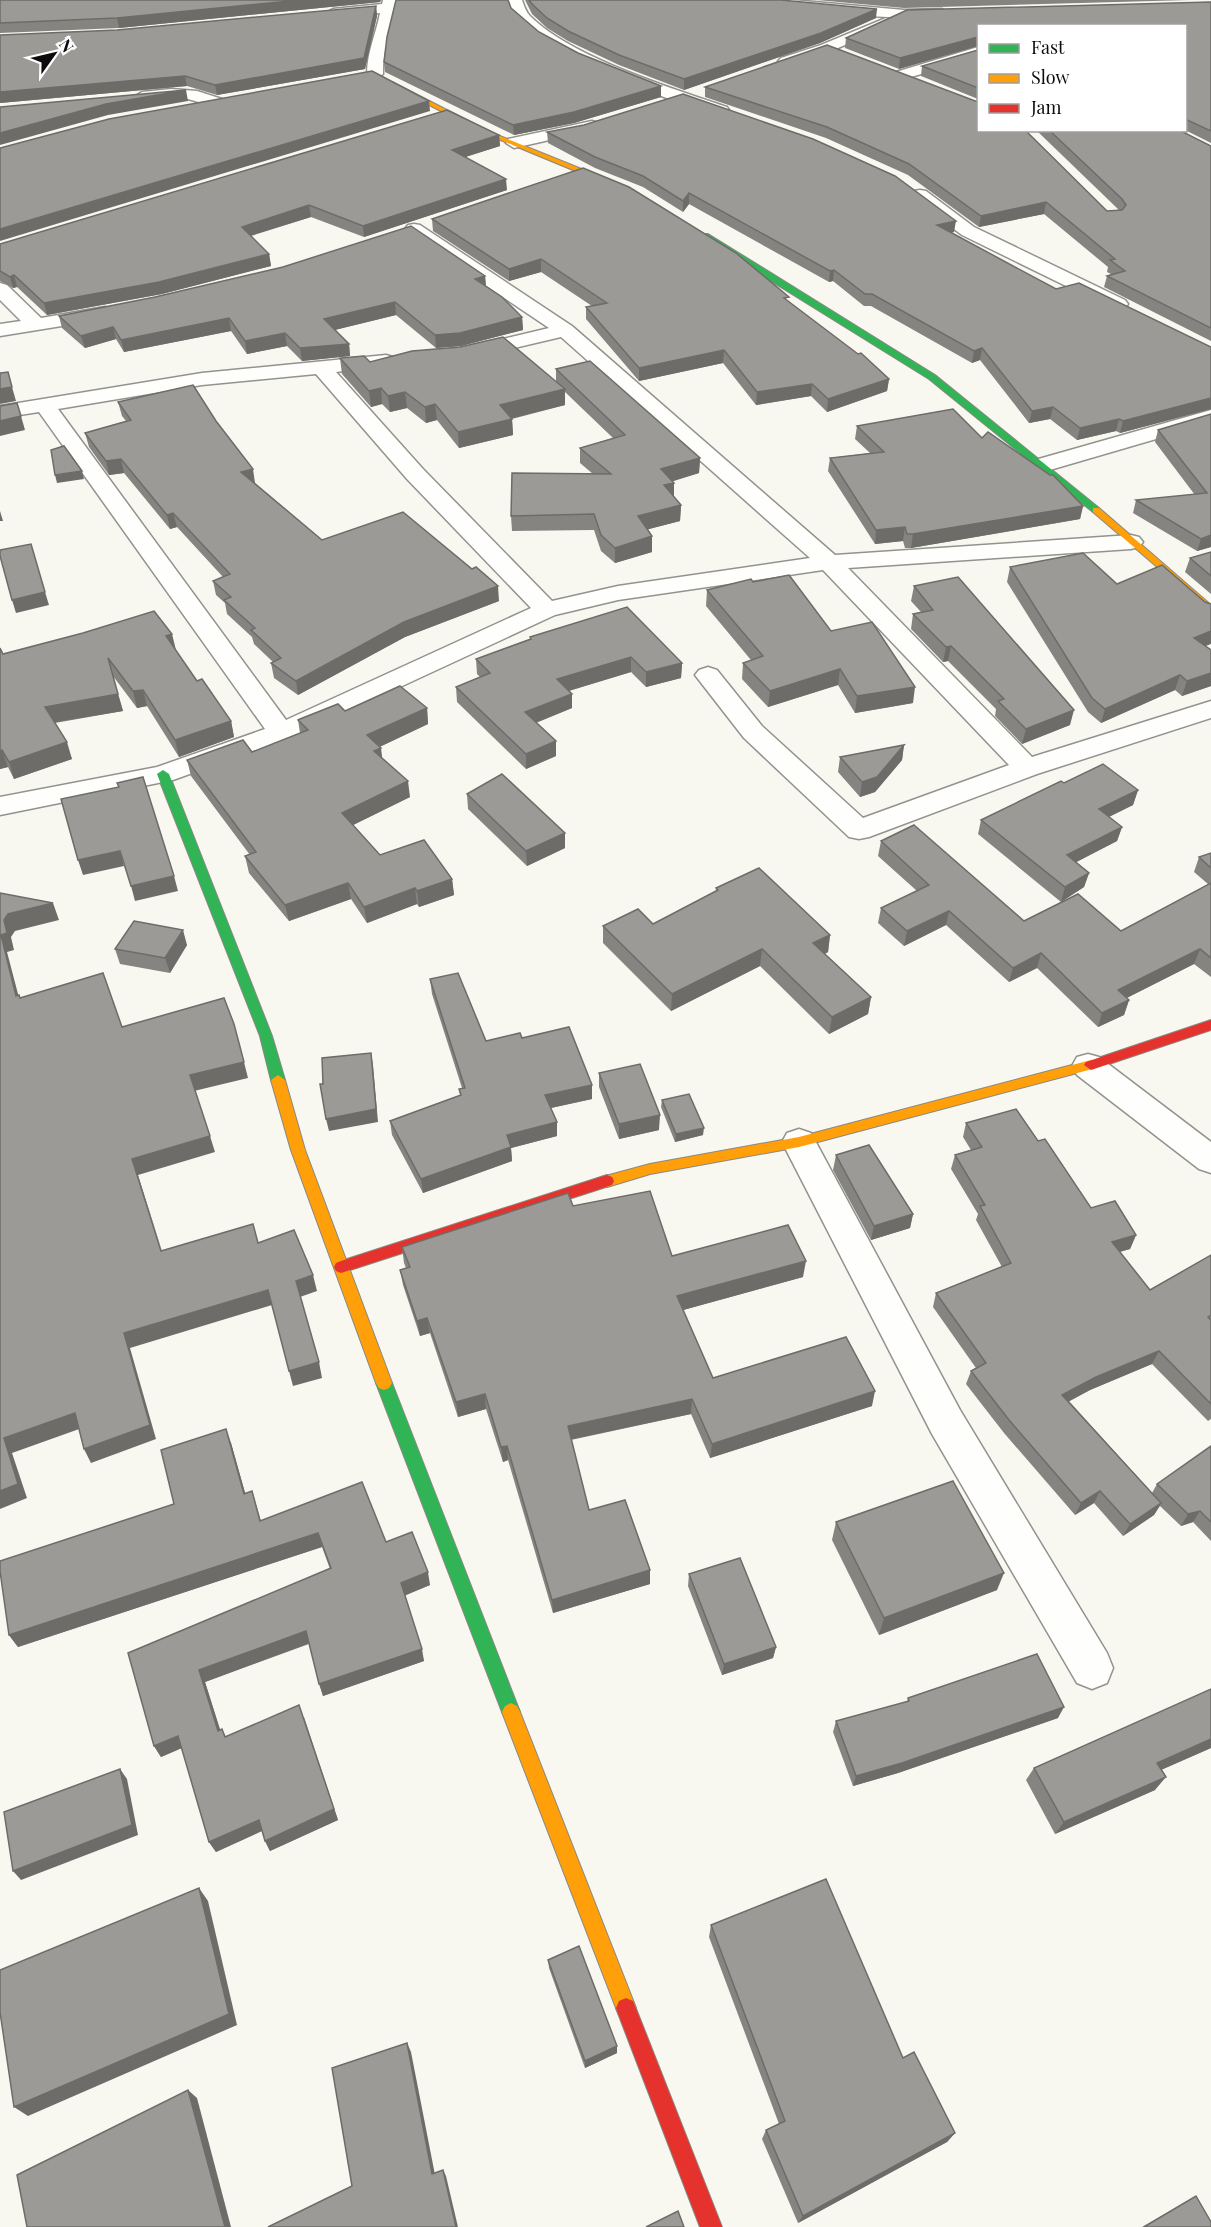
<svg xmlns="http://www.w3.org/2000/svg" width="1211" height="2227" viewBox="0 0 1211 2227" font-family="'Playfair Display',serif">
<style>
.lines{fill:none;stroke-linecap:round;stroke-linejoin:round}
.street-casing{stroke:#93928f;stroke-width:3}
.fast-casing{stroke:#898985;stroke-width:2}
.slow-casing{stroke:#898985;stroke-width:2}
.jam-casing{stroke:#898985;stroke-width:2}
.street{fill:#fefefd;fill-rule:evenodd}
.fast{fill:#30b455;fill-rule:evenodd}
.slow{fill:#ff9f0a;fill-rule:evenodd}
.jam{fill:#e5322d;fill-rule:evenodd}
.wall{fill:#868481}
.shaded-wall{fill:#6d6c69}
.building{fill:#9c9a96;stroke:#6d6c69;stroke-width:1.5}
</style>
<rect width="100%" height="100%" fill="#f9f8f0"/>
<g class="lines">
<g class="street-casing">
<g id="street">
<path d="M383,0H397C393,25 382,49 383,74L375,79L367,74C367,52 376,34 380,13L333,17L326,13L333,9L382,4Z"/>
<path d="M508,0H522C524,6 526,12 530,16C571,57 671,88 727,107L729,110L721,115C667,101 556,59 518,20C513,15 511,7 508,0Z"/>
<path d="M736,0H792L904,10L942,9L949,13C937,27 771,7 743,4Z"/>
<polygon points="886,18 891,19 893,22 891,25 831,51 786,66 778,61 781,58 821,45"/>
<polygon points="978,47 978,57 901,80 893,75 896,72"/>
<polygon points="171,89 197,91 222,99 224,102 216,107 188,99 142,102 134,97 142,92"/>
<polygon points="592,121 598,123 600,126 598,129 514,148 506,143 508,139"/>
<polygon points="920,190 926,191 974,227 1125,300 1128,304 1125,308 1111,308 962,235 914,199 911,195 914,191"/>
<path d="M414,224L420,225L572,326L835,555L1131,535L1139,537L1143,542L1139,547L1131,549L848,568L1032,757L1211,701V718L1037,774L869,837L859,839L849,837L744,738L695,675L699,670L708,667L717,670L762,726L863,818L1009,765L823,570L618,600L555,615L290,738L173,780L0,815V797L157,767L265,729L39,412L0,418V406L202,373L386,355L393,357L396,361L393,365L336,372L423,469L552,601L618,586L810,558L561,337L468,359L461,357L458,353L461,349L549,328L408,233L405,229L408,225ZM316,374L407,479L531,608L286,720L58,409L202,385Z"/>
<polygon points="0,283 7,285 41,318 105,307 112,309 115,313 112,317 105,319 0,336 0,324 21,321 0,300"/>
<polygon points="1211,410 1211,423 1043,472 1035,470 1032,465 1035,460"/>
<polygon points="1088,1054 1099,1057 1211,1142 1211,1173 1199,1169 1077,1075 1072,1066 1077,1057"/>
<polygon points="799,1129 811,1133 960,1410 1107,1653 1113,1668 1107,1683 1092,1689 1077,1683 932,1434 782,1142 787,1133"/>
</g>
</g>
<g class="fast-casing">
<g id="fast">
<polygon points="702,234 708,234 935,375 1099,508 1099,512 1093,512 929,379 702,238"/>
<polygon points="163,770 169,774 272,1036 285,1080 283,1084 273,1084 271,1080 260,1036 157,774"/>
<polygon points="384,1376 389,1378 392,1383 520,1712 517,1718 511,1721 505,1718 502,1712 376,1383 379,1378"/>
</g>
</g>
<g class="slow-casing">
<g id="slow">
<polygon points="388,82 392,82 490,132 626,187 619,189 486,134 388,84"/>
<polygon points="1093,508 1099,508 1211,605 1211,613 1093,512"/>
<polygon points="1091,1060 1096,1062 1098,1065 1096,1068 799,1147 650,1174 607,1187 602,1185 600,1181 602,1177 650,1164 799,1137"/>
<polygon points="278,1075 285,1080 305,1150 392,1383 389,1388 384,1390 379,1388 376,1383 291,1150 271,1080"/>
<polygon points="511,1703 517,1706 520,1712 636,2008 633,2015 626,2018 619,2015 616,2008 502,1712 505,1706"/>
</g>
</g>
<g class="jam-casing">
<g id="jam">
<polygon points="1211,1020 1211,1030 1091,1070 1084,1065 1086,1062"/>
<polygon points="607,1175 612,1177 614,1181 612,1185 341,1273 336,1271 334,1267 336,1263 341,1261"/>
<polygon points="626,1998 633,2001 722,2227 700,2227 616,2008 619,2001"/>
</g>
</g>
<use href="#street" class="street"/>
<use href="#fast" class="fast"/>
<use href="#slow" class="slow"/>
<use href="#jam" class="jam"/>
</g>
<g class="wall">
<polygon points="0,0 381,0 380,2 119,28 0,33"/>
<polygon points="525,0 781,0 876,18 820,43 684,90 619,65 568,41 547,28 532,14"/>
<polygon points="817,0 1190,0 904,8"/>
<polygon points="1211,2 1211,143 1185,130 1185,26 978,26 978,46 899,69 845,48 846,38"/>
<polygon points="376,6 377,16 365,69 217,95 187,86 0,103 0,35 117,30"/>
<polygon points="511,8 539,32 661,97 574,123 514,135 385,72 384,62"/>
<polygon points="978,50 978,99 921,76 922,66"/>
<polygon points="705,87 1107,211 1119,210 1036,130 1179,130 1211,146 1211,341 1104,287 1107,276 1111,274 1107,272 1108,267 1044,214 979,227 908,175 826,138 705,97"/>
<polygon points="547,132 954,232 951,233 1056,289 1211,347 1211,409 1120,433 1116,431 1077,440 1050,419 1029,423 980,360 972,363 871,306 864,306 833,281 829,282 689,204 683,212 643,187 595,168 548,143"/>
<polygon points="499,135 500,146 465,157 507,190 364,237 311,217 251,236 269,254 271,266 162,294 47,315 17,287 13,288 0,281 0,244"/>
<polygon points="432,219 788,301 889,379 887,391 827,412 811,396 756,405 723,363 639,381 586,319 586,307 592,306 541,272 509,281 433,231"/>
<polygon points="485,276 486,286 522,317 523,330 461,346 436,348 396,315 335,330 349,344 350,356 302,361 287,346 247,354 231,331 124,352 116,339 85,348 62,328 59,316"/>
<polygon points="340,358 556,382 556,369 700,458 699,473 672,481 674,483 674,497 681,505 680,521 648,529 652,536 652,552 615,563 601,551 594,530 512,531 511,516 593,474 580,463 580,448 613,438 565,392 565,405 512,419 513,435 459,448 437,420 426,423 407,408 390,412 382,404 371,407 342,374"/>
<polygon points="118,402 255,483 322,540 499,601 405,637 298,695 274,678 271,663 273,662 254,644 252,637 227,614 225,603 216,595 213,581 223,577 177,527 170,529 124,473 109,475 89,447 85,433 126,421 122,416"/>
<polygon points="1211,414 1211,547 1197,551 1133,513 1136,500 1195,495 1155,442 1158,430"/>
<polygon points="857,426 982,438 1083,506 1080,519 911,548 905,548 903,541 875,544 828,471 830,458 870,453 855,439"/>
<polygon points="1211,552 1211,594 1185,572 1190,558"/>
<polygon points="1010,567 1117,584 1211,650 1211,686 1182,696 1175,690 1101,723 1088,712 1007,582"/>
<polygon points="753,582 831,631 913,703 855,713 838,685 768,707 742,679 743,663 751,660 706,606 707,590"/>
<polygon points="914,586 1070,725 1022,744 995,716 996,709 948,661 943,662 911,629 913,614 921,612 911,601"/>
<polygon points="530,637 682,663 681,678 646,687 631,672 569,691 572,708 536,723 556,741 556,756 526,769 457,702 456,687 480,677 477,674 476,659 530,639"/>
<polygon points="0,648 3,654 176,650 197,681 231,721 234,737 179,757 147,706 137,708 113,676 123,711 55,723 72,759 14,779 8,767 0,769"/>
<polygon points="427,708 428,724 379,747 382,758 410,797 353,825 380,855 452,879 454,895 419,907 417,904 367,923 351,899 289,921 249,873 245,856 250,855 191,776 187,760 252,752 300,733 298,720"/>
<polygon points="904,745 902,760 875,792 860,797 838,772 840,757"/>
<polygon points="1064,783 1138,790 1133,805 1109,817 1122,827 1117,841 1076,862 1089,873 1084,887 1061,902 978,834 981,820"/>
<polygon points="467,794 565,833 565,848 527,866 468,809"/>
<polygon points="881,841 1024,921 1121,931 1208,884 1194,872 1199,857 1211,853 1211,977 1194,964 1126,998 1129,1000 1124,1015 1098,1027 1037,968 1009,982 946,925 904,946 878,923 881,908 917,891 878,856"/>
<polygon points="716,888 830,935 828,952 825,954 871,997 868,1014 829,1034 760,966 671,1011 603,943 603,926 653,924 716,891"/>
<polygon points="187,945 170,973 120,964 115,949"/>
<polygon points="430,979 486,1041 522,1038 592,1099 551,1108 557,1136 511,1148 512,1161 423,1193 392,1135 390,1121 460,1095 459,1089 462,1088 432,994"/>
<polygon points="599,1073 659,1130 619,1139 599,1087"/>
<polygon points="662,1100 703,1135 675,1142 661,1107"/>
<polygon points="966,1123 1038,1141 1091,1208 1136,1235 1130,1249 1120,1252 1150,1290 1211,1255 1211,1419 1208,1421 1152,1364 1090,1390 1069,1401 1152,1493 1157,1484 1211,1446 1211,1541 1193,1522 1181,1526 1160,1506 1154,1515 1123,1536 1094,1503 1075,1515 1004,1433 966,1384 971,1371 976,1368 933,1307 936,1293 1002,1267 976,1220 978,1214 951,1169 955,1155 971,1150 963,1137"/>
<polygon points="836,1155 913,1214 910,1228 871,1240 833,1170"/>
<polygon points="573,1206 672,1256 803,1277 683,1310 713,1378 872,1406 710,1458 691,1414 571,1440 589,1510 650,1570 650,1584 553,1613 508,1460 503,1462 486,1409 458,1417 430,1333 420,1336 403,1285 400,1270 406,1268 404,1263 402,1247"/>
<polygon points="231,1443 245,1493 252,1491 261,1521 386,1542 430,1585 405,1595 424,1661 323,1696 309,1644 205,1682 220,1730 222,1729 226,1737 304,1717 338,1820 270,1851 265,1841 262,1831 216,1852 209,1842 182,1748 161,1757 154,1746 128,1653 330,1569 322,1547 18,1647 9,1635 174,1504"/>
<polygon points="836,1522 997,1590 879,1635 832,1540"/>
<polygon points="689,1574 776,1647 773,1658 722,1675 688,1586"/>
<polygon points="908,1698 1058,1718 898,1773 853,1786 833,1732 836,1721 907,1702"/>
<polygon points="1211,1748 1161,1770 1155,1790 1055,1834 1026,1780 1034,1768"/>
<polygon points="711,1925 903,2058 955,2133 947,2142 798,2223 762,2139 766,2130 779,2124 709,1937"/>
<polygon points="548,1960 617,2046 617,2053 585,2068 549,1968"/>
<polygon points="1196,2196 1211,2227 1142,2227 1185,2202"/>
</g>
<g class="shaded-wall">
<polygon points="300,0 381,0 380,2 119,28 117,18"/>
<polygon points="376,6 377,16 365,69 217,95 215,85"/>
<polygon points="877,9 876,18 820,43 684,90 684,79"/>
<polygon points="978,37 978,46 899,69 900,58"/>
<polygon points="185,76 187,86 0,103 0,92"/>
<polygon points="661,86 661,97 574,123 514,135 513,125"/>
<polygon points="186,90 188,101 108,115 0,145 0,133 106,104"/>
<polygon points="429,101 430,111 0,241 0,229"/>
<polygon points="499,135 500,146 453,161 452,150"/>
<polygon points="506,179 507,190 364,237 363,226"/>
<polygon points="689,193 689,204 683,212 683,201"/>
<polygon points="1046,202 1044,214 979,227 981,216"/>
<polygon points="309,205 311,217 243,238 242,227"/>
<polygon points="956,221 954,232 935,236 937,225"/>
<polygon points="269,254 271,266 162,294 47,315 44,303"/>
<polygon points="541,259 541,272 509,281 509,269"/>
<polygon points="834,270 833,281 829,282 830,271"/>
<polygon points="14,275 17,287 13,288 10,277"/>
<polygon points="485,276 486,288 475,279"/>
<polygon points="395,302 396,315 326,332 324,319"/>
<polygon points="522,317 523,330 461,346 436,348 435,335"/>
<polygon points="229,318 231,331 124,352 121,340"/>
<polygon points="113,327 116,339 85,348 81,336"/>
<polygon points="285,333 287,346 247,354 245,341"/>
<polygon points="349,344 350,356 302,361 300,348"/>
<polygon points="982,348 980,360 972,363 974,351"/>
<polygon points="724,350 723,363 639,381 639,368"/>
<polygon points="889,379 887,391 827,412 828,399"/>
<polygon points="812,384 811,396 756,405 757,392"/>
<polygon points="12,387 16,401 0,404 0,389"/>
<polygon points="381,388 382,404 371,407 369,391"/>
<polygon points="565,389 565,405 501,421 500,405"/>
<polygon points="405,392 407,408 390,412 388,396"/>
<polygon points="1211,398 1211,409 1120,433 1123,421"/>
<polygon points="435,404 437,420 426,423 425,407"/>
<polygon points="1053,407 1050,419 1029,423 1032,411"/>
<polygon points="21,416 25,430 0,436 0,421"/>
<polygon points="512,419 513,435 459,448 458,432"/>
<polygon points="1119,419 1116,431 1077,440 1080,428"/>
<polygon points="700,458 699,473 661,485 661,469"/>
<polygon points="121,459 124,473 109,475 106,461"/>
<polygon points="253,469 255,483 244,486 241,472"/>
<polygon points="82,471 84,479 57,483 55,475"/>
<polygon points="674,483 674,499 664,485"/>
<polygon points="681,505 680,521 638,532 638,516"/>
<polygon points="1083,506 1080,519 911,548 913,534"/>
<polygon points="0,511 3,521 0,521"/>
<polygon points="173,513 177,527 170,529 167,515"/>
<polygon points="905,527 903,541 875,544 876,530"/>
<polygon points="1211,535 1211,547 1197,551 1201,539"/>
<polygon points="652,536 652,552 615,563 615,548"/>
<polygon points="498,586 499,601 405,637 298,695 296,681 404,622"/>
<polygon points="45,592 49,605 16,613 12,600"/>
<polygon points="1211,631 1211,644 1190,652 1194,638"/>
<polygon points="172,634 176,650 166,636"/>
<polygon points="951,646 948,661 943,662 946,647"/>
<polygon points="631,657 631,672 558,694 557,679"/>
<polygon points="682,663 681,678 646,687 646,672"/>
<polygon points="840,669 838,685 768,707 770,691"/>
<polygon points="1211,673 1211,686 1182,696 1187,681"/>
<polygon points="1180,675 1175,690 1101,723 1105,709"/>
<polygon points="915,687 913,703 855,713 857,696"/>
<polygon points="143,690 147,706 137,708 133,691"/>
<polygon points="118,694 123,711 50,723 45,707"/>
<polygon points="572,694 572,708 525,727 525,712"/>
<polygon points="427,708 428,724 369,752 367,735"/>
<polygon points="1074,710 1070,725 1022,744 1026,729"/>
<polygon points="231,721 234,737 179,757 175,740"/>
<polygon points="556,741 556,756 526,769 526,754"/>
<polygon points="67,742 72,759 14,779 9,762"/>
<polygon points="904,745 902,760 875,792 860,797 862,782"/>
<polygon points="381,748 383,764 374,751"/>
<polygon points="2,750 8,767 0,769 0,751"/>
<polygon points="408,781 410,797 345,829 342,813"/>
<polygon points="1138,790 1133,805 1094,824 1099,809"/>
<polygon points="1122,827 1117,841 1063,869 1067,855"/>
<polygon points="565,833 565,848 527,866 526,851"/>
<polygon points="120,851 124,866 83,875 78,860"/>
<polygon points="1089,873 1084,887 1061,902 1065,887"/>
<polygon points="174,876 178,891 135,901 131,886"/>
<polygon points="452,879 454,895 419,907 417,891"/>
<polygon points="348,883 351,899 289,921 285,905"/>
<polygon points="415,888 417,904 367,923 364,907"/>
<polygon points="53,903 59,920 15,931 11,937 14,950 7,952 23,1013 16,996 1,935 4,920 8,914"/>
<polygon points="949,911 946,925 904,946 907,931"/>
<polygon points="183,930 187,945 170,973 165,958"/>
<polygon points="830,935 828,952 811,961 813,943"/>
<polygon points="762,949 760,966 671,1011 672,994"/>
<polygon points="1200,949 1194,964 1113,1005 1118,990"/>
<polygon points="1041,953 1037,968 1009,982 1013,968"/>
<polygon points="871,997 868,1014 829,1034 832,1017"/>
<polygon points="1129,1000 1124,1015 1098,1027 1102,1013"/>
<polygon points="371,1053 373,1065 378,1122 329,1131 326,1119"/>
<polygon points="244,1062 248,1078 194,1091 190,1075"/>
<polygon points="592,1085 592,1099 546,1109 545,1095"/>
<polygon points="660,1115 659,1130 619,1139 619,1124"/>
<polygon points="557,1122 557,1136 511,1148 512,1161 423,1193 421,1179 507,1135"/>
<polygon points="704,1128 703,1135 675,1142 676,1134"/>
<polygon points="210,1136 215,1152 138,1175 167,1267 132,1159"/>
<polygon points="913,1214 910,1228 871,1240 874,1226"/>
<polygon points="1136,1235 1130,1249 1107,1255 1112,1242"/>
<polygon points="806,1261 803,1277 676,1312 677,1296"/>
<polygon points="313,1275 317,1291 300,1297 296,1281"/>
<polygon points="268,1290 272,1305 130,1348 156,1439 91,1463 84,1449 124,1333"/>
<polygon points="427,1318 430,1333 420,1336 417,1321"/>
<polygon points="1159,1351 1152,1364 1090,1390 1057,1408 1062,1395 1096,1377"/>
<polygon points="319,1362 322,1378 293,1386 289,1371"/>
<polygon points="875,1391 872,1406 710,1458 712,1444"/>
<polygon points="485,1394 486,1409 458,1417 456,1402"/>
<polygon points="692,1399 691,1414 568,1440 568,1426"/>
<polygon points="75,1413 82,1428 12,1453 27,1498 0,1509 0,1491 4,1438"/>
<polygon points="226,1429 231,1443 249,1507 244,1494"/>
<polygon points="507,1446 508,1460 503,1462 501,1447"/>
<polygon points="1100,1491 1094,1503 1075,1515 1081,1503"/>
<polygon points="1161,1503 1154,1515 1123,1536 1130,1524"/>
<polygon points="1200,1511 1193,1522 1181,1526 1188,1514"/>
<polygon points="318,1533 322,1547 18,1647 9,1635"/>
<polygon points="650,1570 650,1584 553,1613 552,1600"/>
<polygon points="428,1572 430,1585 404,1596 401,1583"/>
<polygon points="1004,1573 997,1590 879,1635 884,1618"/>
<polygon points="306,1631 310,1643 205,1682 224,1742 218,1731 199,1670"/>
<polygon points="776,1647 773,1658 722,1675 724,1664"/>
<polygon points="422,1649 424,1661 323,1696 319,1684"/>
<polygon points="299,1705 338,1820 270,1851 265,1841"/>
<polygon points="1064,1707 1058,1718 898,1773 853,1786 856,1776"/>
<polygon points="178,1736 184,1747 161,1757 154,1746"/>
<polygon points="1211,1739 1211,1748 1147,1776 1157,1763"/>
<polygon points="120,1769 127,1779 138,1835 21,1880 13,1871"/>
<polygon points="1166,1777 1155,1790 1055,1834 1064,1822"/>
<polygon points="259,1820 264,1830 216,1852 209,1842"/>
<polygon points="199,1888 208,1901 237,2025 28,2116 14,2107"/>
<polygon points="407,2043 411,2052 436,2180 432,2174"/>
<polygon points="617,2046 617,2053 585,2068 585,2061"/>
<polygon points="188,2090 197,2098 231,2227 225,2227"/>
<polygon points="955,2133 947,2142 798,2223 803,2216"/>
<polygon points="443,2170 446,2176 458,2227 456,2227"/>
</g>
<g class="building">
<polygon points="0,0 300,0 117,18 0,23"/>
<polygon points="396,0 508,0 511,8 539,32 578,53 661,86 574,112 513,125 384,62 387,37"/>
<polygon points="529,0 781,0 877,9 821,33 684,79 619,55 568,31 547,18 532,4"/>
<polygon points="1211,2 1211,131 1185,119 1185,26 978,26 978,37 900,58 846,38 907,10"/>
<polygon points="376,6 364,58 215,85 185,76 0,92 0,35 117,30"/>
<polygon points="827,45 978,102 978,130 1025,130 1107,211 1122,210 1126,205 1122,199 1049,130 1179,130 1211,146 1211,328 1107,276 1125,271 1110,260 1115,259 1046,202 981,216 909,164 827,127 705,87"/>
<polygon points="978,50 978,88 922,66"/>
<polygon points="372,71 429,101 0,229 0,148 109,119"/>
<polygon points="186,90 106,104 0,133 0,107"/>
<polygon points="683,94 813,139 895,176 956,221 937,225 1056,289 1079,283 1211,347 1211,398 1123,421 1119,419 1080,428 1053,407 1032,411 982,348 974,351 872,294 865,294 834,270 830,271 689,193 683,201 643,176 595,157 547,132 584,125"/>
<polygon points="447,110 499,135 452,150 506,179 363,226 309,205 242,227 269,254 159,282 44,303 14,275 10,277 0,271 0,244"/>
<polygon points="583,168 629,187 736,253 789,297 784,298 858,354 861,353 889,379 828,399 812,384 757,392 724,350 639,368 586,307 607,303 541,259 509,269 432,219"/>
<polygon points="411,226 485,276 475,279 502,297 522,317 460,333 435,335 395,302 324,319 349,344 300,348 285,333 245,341 229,318 121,340 113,327 81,336 59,316 155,297 283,267"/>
<polygon points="503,337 565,389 500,405 512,419 458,432 435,404 425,407 405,392 388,396 381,388 369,391 340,358 364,356 370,362 412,351 460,347"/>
<polygon points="590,361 700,458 661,469 674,483 664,485 681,505 638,516 652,536 615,548 601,535 594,514 511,516 512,473 611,474 580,448 625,435 556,369"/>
<polygon points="8,372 12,387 0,389 0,373"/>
<polygon points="193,385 216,421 253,469 241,472 322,540 403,512 472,569 476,567 498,586 404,622 296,681 271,663 281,658 251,630 255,628 224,600 231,597 213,581 230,574 173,513 167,515 121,459 106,461 85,433 131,420 118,402"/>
<polygon points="17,403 21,416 0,421 0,406"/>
<polygon points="953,409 982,438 988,432 1050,475 1053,475 1083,506 913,534 907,534 905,527 876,530 830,458 884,452 857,426"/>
<polygon points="1211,414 1211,535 1201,539 1136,500 1207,493 1158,430"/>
<polygon points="64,446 82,471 55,475 51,450"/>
<polygon points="31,544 45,592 12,600 0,556 0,550"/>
<polygon points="1211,552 1211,576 1190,558"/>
<polygon points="1083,553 1117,584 1162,565 1205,602 1211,604 1211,631 1194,638 1211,650 1211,673 1187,681 1180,675 1105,709 1092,698 1010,567"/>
<polygon points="789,575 831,631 872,622 915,687 857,696 840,669 770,691 743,663 763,656 707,590 751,579 753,582"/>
<polygon points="958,577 1074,710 1026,729 998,701 1004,699 951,646 946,647 913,614 933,610 914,586"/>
<polygon points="627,607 682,663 646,672 631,657 557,679 572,694 525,712 556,741 526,754 456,687 490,673 476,659 531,639 530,637"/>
<polygon points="154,611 172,634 166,636 197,681 202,679 231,721 175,740 143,690 133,691 108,658 118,694 45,707 67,742 9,762 2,750 0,751 0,648 3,654 83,633"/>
<polygon points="400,686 427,708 367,735 381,748 374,751 408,781 342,813 380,855 424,840 452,879 417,891 415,888 364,907 348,883 285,905 245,856 256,852 187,760 243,740 252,752 308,730 298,720 300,719 338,704 345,711"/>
<polygon points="904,745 877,777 862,782 840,757"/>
<polygon points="1103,764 1138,790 1099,809 1122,827 1067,855 1089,873 1065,887 981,820 1061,781 1064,783"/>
<polygon points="502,774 565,833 526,851 467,794"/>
<polygon points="143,777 174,876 131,886 120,851 78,860 61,799 119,787 117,783"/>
<polygon points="914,825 1024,921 1078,894 1121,931 1211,883 1211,958 1200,949 1118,990 1129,1000 1102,1013 1041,953 1013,968 949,911 907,931 881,908 929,885 881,841"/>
<polygon points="1211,853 1211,868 1199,857"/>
<polygon points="759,868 830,935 813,943 871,997 832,1017 762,949 672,994 603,926 638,909 653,924 718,890 716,888"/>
<polygon points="0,893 53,903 8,914 4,920 7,933 1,935 16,996 19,995 20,998 103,973 122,1027 224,998 234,1024 244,1062 190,1075 210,1136 132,1159 161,1251 253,1224 258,1243 294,1230 313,1275 296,1281 319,1362 289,1371 268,1290 124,1333 150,1425 84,1449 75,1413 4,1438 18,1484 0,1491"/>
<polygon points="134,921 183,930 165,958 115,949"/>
<polygon points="458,973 486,1041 520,1033 522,1038 569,1027 592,1085 545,1095 557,1122 507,1135 511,1147 421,1179 390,1121 461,1095 459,1089 465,1088 430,979"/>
<polygon points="371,1053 376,1109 326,1119 320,1084 323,1084 322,1058"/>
<polygon points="640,1064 660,1115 619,1124 599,1073"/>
<polygon points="689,1094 704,1128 676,1134 662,1100"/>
<polygon points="1016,1109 1038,1141 1045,1139 1091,1208 1115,1201 1136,1235 1112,1242 1150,1290 1211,1255 1211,1315 1208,1317 1211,1320 1211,1404 1159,1351 1096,1377 1062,1395 1161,1503 1130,1524 1100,1491 1081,1503 1009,1420 971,1371 986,1363 936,1293 1011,1263 980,1206 985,1205 955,1155 982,1147 966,1123"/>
<polygon points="869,1145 913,1214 874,1226 836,1155"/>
<polygon points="650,1191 672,1256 788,1225 806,1261 677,1296 713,1378 846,1337 875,1391 712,1444 692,1399 568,1426 589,1510 625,1500 650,1570 552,1600 507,1446 501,1447 485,1394 456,1402 427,1318 417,1321 400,1270 410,1267 402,1247 568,1193 573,1206"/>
<polygon points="226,1429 244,1494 252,1491 260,1521 362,1482 386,1542 412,1532 428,1572 401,1583 422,1649 319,1684 306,1631 199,1670 218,1731 222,1729 225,1737 299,1705 334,1809 265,1841 259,1820 209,1842 178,1736 154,1746 128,1653 331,1568 318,1533 9,1635 0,1571 0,1561 174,1504 161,1450"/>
<polygon points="1211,1446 1211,1522 1200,1511 1188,1514 1157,1484"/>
<polygon points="953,1481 1004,1573 884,1618 836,1522"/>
<polygon points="740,1558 776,1647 724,1664 689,1574"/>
<polygon points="1037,1654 1064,1707 902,1763 856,1776 836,1721 909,1701 908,1698"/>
<polygon points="1211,1689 1211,1739 1157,1763 1166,1777 1064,1822 1034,1768"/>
<polygon points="120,1769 132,1825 13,1871 4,1812"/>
<polygon points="826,1879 903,2058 914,2052 955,2133 803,2216 766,2130 785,2121 711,1925"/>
<polygon points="199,1888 229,2014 14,2107 0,2012 0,1970"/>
<polygon points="579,1946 617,2046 585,2061 548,1960"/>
<polygon points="407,2043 432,2174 443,2170 456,2227 268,2227 352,2186 332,2068"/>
<polygon points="188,2090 225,2227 27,2227 17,2175"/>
<polygon points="1196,2196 1211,2222 1211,2227 1144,2227"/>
<polygon points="678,2211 684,2227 646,2227"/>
</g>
<rect x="977" y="24" width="210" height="108" fill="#ffffff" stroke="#9e9e9e" stroke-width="1.5"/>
<rect x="989" y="44" width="30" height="9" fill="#30b455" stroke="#9e9e9e" stroke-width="1.5"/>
<text x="1031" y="54" font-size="18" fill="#0c0c0c">Fast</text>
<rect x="989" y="74" width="30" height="9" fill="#ff9f0a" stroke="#9e9e9e" stroke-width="1.5"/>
<text x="1031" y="84" font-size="18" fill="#0c0c0c">Slow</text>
<rect x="989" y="104" width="30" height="9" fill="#e5322d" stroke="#9e9e9e" stroke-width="1.5"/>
<text x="1031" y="114" font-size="18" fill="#0c0c0c">Jam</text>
<g transform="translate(54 54) rotate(56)" stroke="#ffffff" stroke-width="4.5" paint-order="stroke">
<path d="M0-4.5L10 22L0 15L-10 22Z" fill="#0c0c0c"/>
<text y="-9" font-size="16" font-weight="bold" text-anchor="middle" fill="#0c0c0c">N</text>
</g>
</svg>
